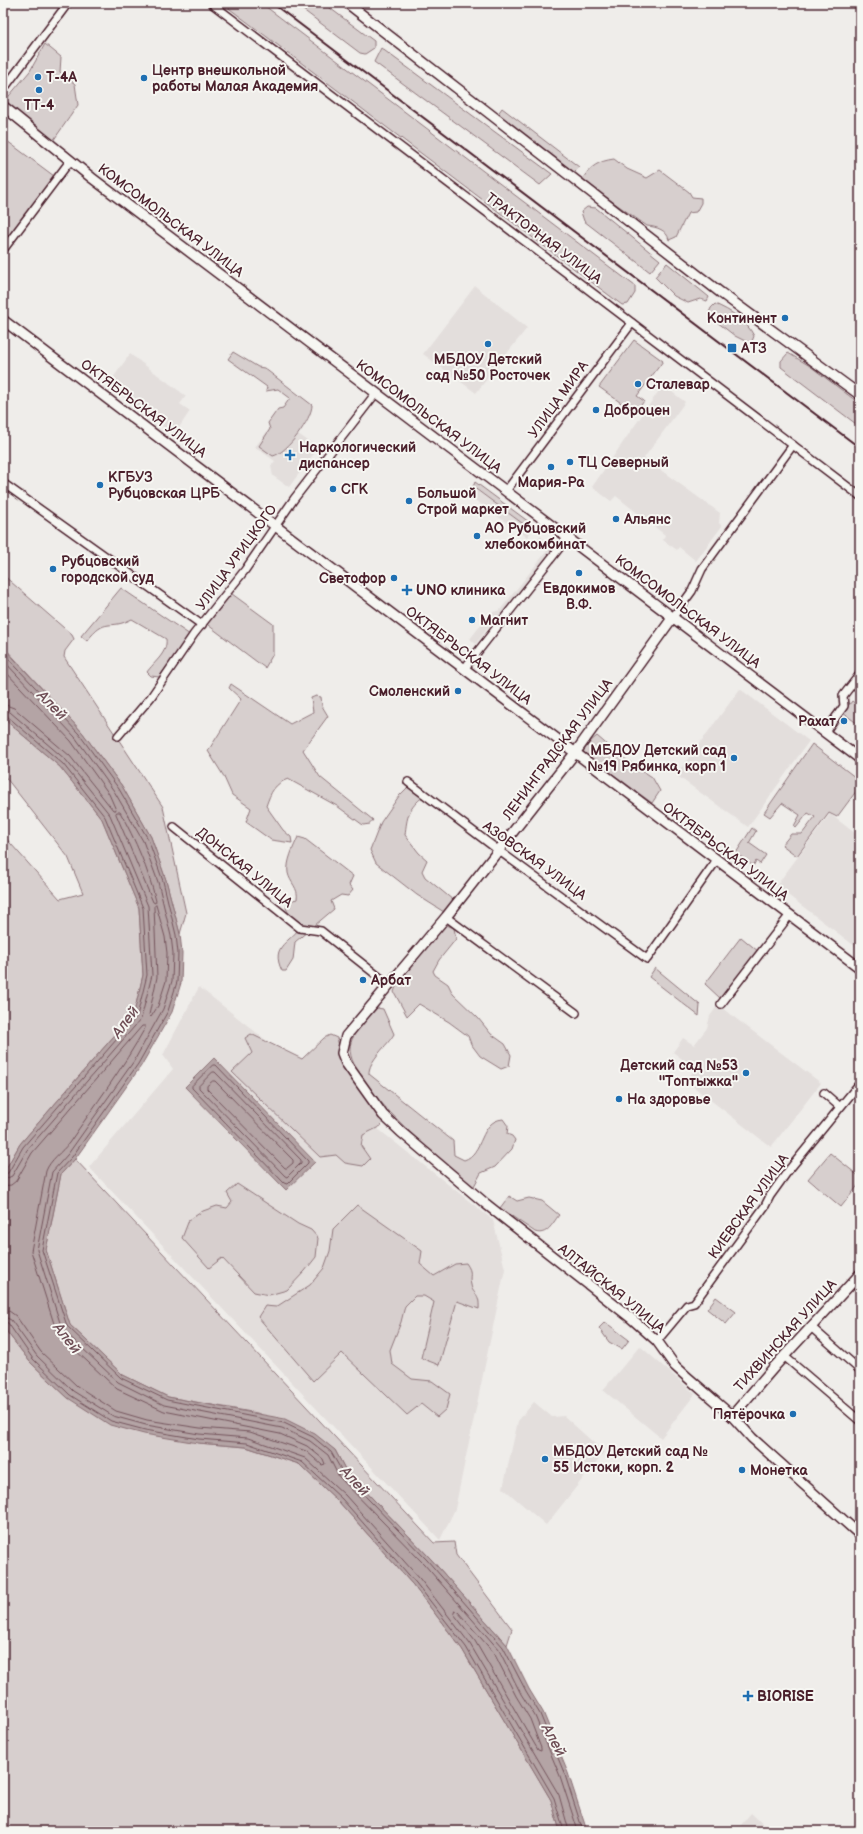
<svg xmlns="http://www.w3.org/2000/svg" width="863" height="1834" viewBox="0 0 863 1834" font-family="'Balsamiq Sans',sans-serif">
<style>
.built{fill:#e3dedc}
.green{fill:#d7cfce;stroke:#90777c}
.water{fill:#b4a4a5;stroke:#8a6f74}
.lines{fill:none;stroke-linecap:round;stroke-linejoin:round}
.shore{stroke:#74545c;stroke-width:1}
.street-casing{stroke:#4a1f2b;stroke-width:10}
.secondary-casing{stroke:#4a1f2b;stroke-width:12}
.street{stroke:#f6f6f2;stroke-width:7}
.secondary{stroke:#f6f6f2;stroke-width:9}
.rail{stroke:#4a1f2b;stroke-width:2}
.poi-dot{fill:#1f6fb2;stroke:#f6f6f2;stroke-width:1.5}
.labels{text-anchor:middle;stroke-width:4;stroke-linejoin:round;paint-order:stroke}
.poi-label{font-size:14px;font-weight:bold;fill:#4a1f2b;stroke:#f6f6f2;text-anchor:start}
.street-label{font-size:14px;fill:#4a1f2b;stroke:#f6f6f2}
.water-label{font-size:15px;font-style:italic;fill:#6f4e56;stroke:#f6f6f2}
</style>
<rect width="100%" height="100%" fill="#efedea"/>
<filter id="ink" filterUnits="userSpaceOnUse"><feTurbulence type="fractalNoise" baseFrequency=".025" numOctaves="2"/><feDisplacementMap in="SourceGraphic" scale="8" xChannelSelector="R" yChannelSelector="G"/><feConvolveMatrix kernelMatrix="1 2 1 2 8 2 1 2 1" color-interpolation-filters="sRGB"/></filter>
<g filter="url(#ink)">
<g class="built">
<polygon points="475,286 527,328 476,393 423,354"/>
<polygon points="130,354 186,396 180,404 190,411 174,435 108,385"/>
<polygon points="663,385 685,402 644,458 720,513 719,523 722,526 696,561 679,547 677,550 663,540 665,535 616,496 611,501 592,487"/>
<polygon points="277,419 318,448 289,487 273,476 271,466 275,461 255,447"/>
<polygon points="470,486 532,530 527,537 465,493"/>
<polygon points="540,536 552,546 555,542 559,546 504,616 495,618 476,644 470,639 490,613 500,610 547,551 535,543"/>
<polygon points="740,689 809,741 748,827 676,775"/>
<polygon points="830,814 860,837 860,950 776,886"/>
<polygon points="199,987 493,1220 505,1269 455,1509 440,1540 89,1167 173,1069 163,1055"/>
<polygon points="718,1005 821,1083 771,1147 686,1081 695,1069 673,1052 683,1038 694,1045 707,1028 710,1016"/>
<polygon points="640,1346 695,1394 661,1438 603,1390"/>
<polygon points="534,1402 552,1417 564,1416 604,1452 546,1525 503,1488 518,1421"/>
<polygon points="751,1813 770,1831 736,1831"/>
</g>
<g class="green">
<polygon points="222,3 261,3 635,286 635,293 628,304 622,305"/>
<polygon points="294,3 323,3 374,41 374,48 365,54 360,53"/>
<polygon points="45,44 61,57 60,72 75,84 78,105 53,141 4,102 30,71"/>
<polygon points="381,48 552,174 540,185 374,62"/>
<polygon points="502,108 579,167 574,172 497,115"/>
<polygon points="3,138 54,176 8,236 3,231"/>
<path d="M614,159L627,169L647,178L660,170L689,192L692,197L701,198V203L696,212L688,213L676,237L669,240C667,230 657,227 647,226L582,180C590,166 599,161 614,159Z"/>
<polygon points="587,207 596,208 660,260 650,272 584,221 581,212"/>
<polygon points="667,263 709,297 707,301 700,299 688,303 674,296 655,277"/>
<path d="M715,304C731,311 746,320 754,336L751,344L735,336L708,315L711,308Z"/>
<polygon points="634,340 663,361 637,396 644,401 635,413 599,387"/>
<path d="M233,352L258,367L264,368L312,405C312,419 287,453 273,456L259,446L270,429L268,423L278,409L283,408L290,398L278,389L266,391L267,387L228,359Z"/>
<polygon points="788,353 810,366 860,404 860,427 781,367 781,361"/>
<polygon points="475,482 533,525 530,529 473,487"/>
<polygon points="3,575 72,635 74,639 65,651 64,657 163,807 186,913 180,934 166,880 151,837 122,786 82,732 3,646"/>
<path d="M121,588L190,635L159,677L151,676L147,672C154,662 168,653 166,639L132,619C109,631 106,616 87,641L81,636Z"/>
<polygon points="228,591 273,624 273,654 265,668 204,622"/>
<path d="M231,684L290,724L313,712L311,698L316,696L321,697L322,706L328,716L303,750L320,777L373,820L370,824L363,825L337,806L288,779C274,784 271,792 266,806L283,830L291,837L292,843L271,840L246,822L251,808L232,795L223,775L208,751L241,699L229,688Z"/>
<polygon points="852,701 860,707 860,721 858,724 843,713"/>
<polygon points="3,718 60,767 102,819 139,908 143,975 134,1013 20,1144 3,1174 3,835 60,899 83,893 68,857 3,774"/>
<polygon points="597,736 619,755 652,777 660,791 652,803 583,752 591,741"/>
<polygon points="812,744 860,781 860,786 837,817 829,813 797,856 782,845 791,834 802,834 815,817 808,813 796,828 794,826 800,815 782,803 770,817 764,813"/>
<path d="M409,786L424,796C408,808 407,817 405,835L419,853L427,860L422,871L425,877L453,900L444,912L417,895L376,863L370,850L381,822L399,796Z"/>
<polygon points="752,828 756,831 749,843 766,855 760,864 756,861 753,866 736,853"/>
<path d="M298,837L305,839L353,876L349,885L353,890L348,896L341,895L331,901L334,909L295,942L293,960L286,971H282C269,944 292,943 302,924L289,914L286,908L289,901L297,899C299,888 290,883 288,873C286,862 294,846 298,837Z"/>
<polygon points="444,924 454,928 456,939 439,960 433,971 435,975 448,984 453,994 478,1018 491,1034 505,1044 511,1055 509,1066 501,1069 480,1056 471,1044 468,1036 449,1022 419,1004 407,1016 394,992 397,984"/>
<polygon points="741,937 759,952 721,999 705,984"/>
<polygon points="655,968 700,1005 699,1016 649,977"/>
<path d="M377,1008L383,1009L394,1034C388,1045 368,1061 369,1074L453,1141L454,1155L464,1160C484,1154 479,1121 503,1119L508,1126L507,1134L512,1136L515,1140L512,1149L495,1167L481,1173L473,1188C445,1163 349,1086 350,1048C351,1033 368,1018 377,1008Z"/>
<polygon points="251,1034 302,1059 324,1038 330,1035 337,1038 343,1061 383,1120 381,1126 363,1135 361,1146 370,1159 363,1166 345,1163 336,1155 320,1157 232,1072 252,1053 245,1038"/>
<polygon points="830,1153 860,1177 860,1183 841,1207 808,1179"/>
<polygon points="75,1159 434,1543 454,1542 456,1555 512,1629 507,1645 430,1558 346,1471 335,1450 257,1413 168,1397 123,1375 70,1325 46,1250 61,1174"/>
<polygon points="237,1184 298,1224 311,1230 318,1238 316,1257 305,1271 287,1290 269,1295 254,1292 222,1258 209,1268 182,1238 189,1220 203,1211 217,1206 227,1208 232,1202 227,1193"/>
<path d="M509,1196L517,1201L529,1198L542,1201L559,1215C552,1224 547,1236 535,1232L500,1208Z"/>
<path d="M357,1205L422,1251L420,1264L434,1276L455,1264L466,1263C474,1274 468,1275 471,1285C473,1296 480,1291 479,1309L457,1301L439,1365L421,1358L434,1302L424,1296H415L405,1306L401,1322L390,1350L392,1364L412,1379L432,1381L450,1394L446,1409L437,1417L421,1404L407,1415L342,1353L313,1381L258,1317L265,1306L276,1307L310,1285L324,1268L330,1251L333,1229Z"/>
<polygon points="716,1297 736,1312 726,1324 707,1309"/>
<polygon points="3,1321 7,1332 30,1362 68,1398 198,1443 246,1447 299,1464 339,1502 413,1585 462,1649 551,1800 560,1831 3,1831"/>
<polygon points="605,1322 629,1340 622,1349 609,1342 599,1328"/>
</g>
<g class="water">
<polygon points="3,647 82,732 122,786 151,837 166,880 180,934 182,953 181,983 172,1012 141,1066 75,1159 61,1174 46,1250 70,1325 123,1375 168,1397 285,1419 315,1434 335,1450 346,1471 430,1558 507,1645 529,1689 543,1712 568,1773 587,1831 560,1831 551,1800 462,1649 413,1585 339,1502 299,1464 246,1447 198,1443 144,1434 110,1425 68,1398 30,1362 7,1332 3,1321 3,1174 20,1144 134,1013 143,975 139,908 102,819 60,767 3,718"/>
<polygon points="214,1058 315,1162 286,1190 185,1087"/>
</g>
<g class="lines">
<g class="shore">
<polyline points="3,653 79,734 119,789 148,839 163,881 176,935 178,953 177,982 168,1011 138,1064 72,1157 57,1173 42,1250 67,1326 121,1378 167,1400 284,1423 313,1437 331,1452 343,1473 427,1560 503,1647 526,1691 540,1714 565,1775 583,1831"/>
<polyline points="3,660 75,737 114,791 143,841 158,882 171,936 173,953 172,981 163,1009 134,1061 68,1154 52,1172 37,1250 62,1329 118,1382 164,1405 282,1428 310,1441 328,1455 339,1477 424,1564 499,1650 521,1694 535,1716 560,1776 578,1831"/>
<polyline points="3,669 71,741 109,794 116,810 113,810 70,756 14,708 3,704"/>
<polyline points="3,710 10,712 66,760 110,815 148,906 152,975 141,1019 27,1150 12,1176 3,1180"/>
<polyline points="3,715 7,716 63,764 105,817 143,908 147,975 137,1016 23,1147 8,1173 3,1175"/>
<path d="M117,812H120C136,841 148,869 156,901L155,903L153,902L116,814Z"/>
<polygon points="156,905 165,937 167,953 166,981 158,1006 151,1017 149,1015 157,977 154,907"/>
<polygon points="213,1065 216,1065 308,1161 308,1163 287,1184 284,1183 192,1088 192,1086"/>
<polygon points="213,1072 215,1072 301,1160 301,1163 287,1177 285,1176 199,1088 199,1086"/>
<polygon points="213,1081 215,1081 293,1160 293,1163 287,1168 285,1168 207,1089 207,1086"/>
<path d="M3,1186L11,1185L16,1181L32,1153L142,1026H145V1028C123,1068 95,1105 69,1143C62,1152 50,1160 46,1171L31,1251L56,1330L60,1336L117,1389L164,1411L280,1434L307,1446L323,1459L325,1464L322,1465L306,1451L250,1432L200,1428L147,1420L116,1411L77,1386L41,1352L16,1316L9,1311L3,1310"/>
<polyline points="3,1316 11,1320 37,1356 73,1391 113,1416 146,1425 199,1434 248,1438 305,1458 345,1495 420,1579 470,1644 559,1795 569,1831"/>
<polyline points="3,1321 8,1323 33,1359 70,1395 111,1421 145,1430 199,1439 247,1443 302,1462 342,1499 416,1583 466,1647 554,1798 564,1831"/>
<polygon points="455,1611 458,1612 494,1653 516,1696 530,1719 541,1748 541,1751 538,1750 475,1641 454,1614"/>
</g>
<g class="street-casing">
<g id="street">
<polyline points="211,3 860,496"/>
<polyline points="3,90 68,3"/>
<polyline points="3,250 70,161"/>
<polyline points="3,483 202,625"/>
<polyline points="506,491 632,323"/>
<polyline points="673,617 692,591 702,569 793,445"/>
<polyline points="464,669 568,537"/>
<polyline points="825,732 844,706 843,696 860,674"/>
<polyline points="118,736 151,697 194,634 245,570 294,499 376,393"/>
<polyline points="408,782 498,850 647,959 716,861"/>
<polyline points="174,827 300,928 321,931 388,984"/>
<polyline points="446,917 576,1013"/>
<polyline points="721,1004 789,916"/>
<polyline points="824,1093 839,1106"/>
<polyline points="811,1327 860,1370"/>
<polyline points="657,1341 687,1305 694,1303 765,1206 770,1196 788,1171 860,1083"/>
<polyline points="784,1356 860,1421"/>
</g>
</g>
<g class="secondary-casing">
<g id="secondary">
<polyline points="347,3 721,293 860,395"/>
<polyline points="3,106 92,178 860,759"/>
<polyline points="3,320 860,968"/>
<polyline points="673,617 575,753 446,917 346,1036 342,1053 346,1063 383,1115 401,1132 486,1204 631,1318 657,1341 675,1366 686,1376 732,1416 752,1438 860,1535"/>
<polyline points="732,1416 775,1366 860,1274"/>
</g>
</g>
<use href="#street" class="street"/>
<use href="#secondary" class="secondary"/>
<polyline class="rail" points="272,3 860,448"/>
</g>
</g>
<g class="poi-dot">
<circle cx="38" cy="77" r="4"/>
<circle cx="144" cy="78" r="4"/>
<circle cx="39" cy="90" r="4"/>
<circle cx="785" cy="318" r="4"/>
<circle cx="488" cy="344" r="4"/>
<rect x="727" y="343" width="10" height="10" rx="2"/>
<circle cx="638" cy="384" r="4"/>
<circle cx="596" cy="410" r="4"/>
<path d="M288 449h4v4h4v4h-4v4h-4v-4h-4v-4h4z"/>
<circle cx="570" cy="462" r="4"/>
<circle cx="551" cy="467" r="4"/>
<circle cx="100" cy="485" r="4"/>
<circle cx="333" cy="489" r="4"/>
<circle cx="409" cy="501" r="4"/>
<circle cx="616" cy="519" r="4"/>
<circle cx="477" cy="536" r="4"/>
<circle cx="53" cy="569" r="4"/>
<circle cx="579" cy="573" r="4"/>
<circle cx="394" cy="578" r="4"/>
<path d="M405 584h4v4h4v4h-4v4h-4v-4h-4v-4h4z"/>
<circle cx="472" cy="620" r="4"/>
<circle cx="458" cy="691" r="4"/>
<circle cx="844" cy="721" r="4"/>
<circle cx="734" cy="758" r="4"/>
<circle cx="363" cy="980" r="4"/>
<circle cx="746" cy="1073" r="4"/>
<circle cx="619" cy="1099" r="4"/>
<circle cx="793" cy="1414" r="4"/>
<circle cx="545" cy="1459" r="4"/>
<circle cx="742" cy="1470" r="4"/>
<path d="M746 1690h4v4h4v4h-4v4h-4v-4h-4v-4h4z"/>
</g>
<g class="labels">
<g class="poi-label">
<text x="152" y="75">Центр внешкольной<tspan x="152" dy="16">работы Малая Академия</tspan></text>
<text x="46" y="82">Т-4А</text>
<text x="39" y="110" text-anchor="middle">ТТ-4</text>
<text x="777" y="323" text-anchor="end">Континент</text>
<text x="741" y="353">АТЗ</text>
<text x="488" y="364" text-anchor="middle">МБДОУ Детский<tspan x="488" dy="16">сад №50 Росточек</tspan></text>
<text x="646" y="389">Сталевар</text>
<text x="604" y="415">Доброцен</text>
<text x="299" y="452">Наркологический<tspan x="299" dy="16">диспансер</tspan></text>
<text x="578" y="467">ТЦ Северный</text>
<text x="108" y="482">КГБУЗ<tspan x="108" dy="16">Рубцовская ЦРБ</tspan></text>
<text x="551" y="487" text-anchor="middle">Мария-Ра</text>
<text x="341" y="494">СГК</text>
<text x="417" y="498">Большой<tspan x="417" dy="16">Строй маркет</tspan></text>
<text x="624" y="524">Альянс</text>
<text x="485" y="533">АО Рубцовский<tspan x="485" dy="16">хлебокомбинат</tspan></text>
<text x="61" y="566">Рубцовский<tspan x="61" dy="16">городской суд</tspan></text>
<text x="386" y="583" text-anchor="end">Светофор</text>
<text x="579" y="593" text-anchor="middle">Евдокимов<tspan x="579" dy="16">В.Ф.</tspan></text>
<text x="416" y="595">UNO клиника</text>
<text x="480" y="625">Магнит</text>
<text x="450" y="696" text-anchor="end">Смоленский</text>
<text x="836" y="726" text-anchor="end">Рахат</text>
<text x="726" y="755" text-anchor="end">МБДОУ Детский сад<tspan x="726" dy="16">№19 Рябинка, корп 1</tspan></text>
<text x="371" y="985">Арбат</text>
<text x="738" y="1070" text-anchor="end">Детский сад №53<tspan x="738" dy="16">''Топтыжка''</tspan></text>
<text x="627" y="1104">На здоровье</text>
<text x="785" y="1419" text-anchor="end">Пятёрочка</text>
<text x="553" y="1456">МБДОУ Детский сад №<tspan x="553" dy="16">55 Истоки, корп. 2</tspan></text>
<text x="750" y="1475">Монетка</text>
<text x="757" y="1701">BIORISE</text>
</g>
<g class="street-label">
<text transform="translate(171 220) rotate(37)" y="5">КОМСОМОЛЬСКАЯ УЛИЦА</text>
<text transform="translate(544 238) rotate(37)" y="5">ТРАКТОРНАЯ УЛИЦА</text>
<text transform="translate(558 399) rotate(-54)" y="5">УЛИЦА МИРА</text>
<text transform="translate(144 408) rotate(37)" y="5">ОКТЯБРЬСКАЯ УЛИЦА</text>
<text transform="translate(429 416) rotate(37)" y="5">КОМСОМОЛЬСКАЯ УЛИЦА</text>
<text transform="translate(236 557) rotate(-54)" y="5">УЛИЦА УРИЦКОГО</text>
<text transform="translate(688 611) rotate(37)" y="5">КОМСОМОЛЬСКАЯ УЛИЦА</text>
<text transform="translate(469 655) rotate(37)" y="5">ОКТЯБРЬСКАЯ УЛИЦА</text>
<text transform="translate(557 749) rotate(-53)" y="5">ЛЕНИНГРАДСКАЯ УЛИЦА</text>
<text transform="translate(726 851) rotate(37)" y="5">ОКТЯБРЬСКАЯ УЛИЦА</text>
<text transform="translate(535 860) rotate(36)" y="5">АЗОВСКАЯ УЛИЦА</text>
<text transform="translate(245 867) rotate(39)" y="5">ДОНСКАЯ УЛИЦА</text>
<text transform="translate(748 1206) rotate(-54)" y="5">КИЕВСКАЯ УЛИЦА</text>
<text transform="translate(612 1288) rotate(39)" y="5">АЛТАЙСКАЯ УЛИЦА</text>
<text transform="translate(785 1335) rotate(-48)" y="5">ТИХВИНСКАЯ УЛИЦА</text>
</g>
<g class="water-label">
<text transform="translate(52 705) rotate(45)" y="5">Алей</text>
<text transform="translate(125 1022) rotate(-54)" y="5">Алей</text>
<text transform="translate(67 1338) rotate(52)" y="5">Алей</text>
<text transform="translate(355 1481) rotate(47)" y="5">Алей</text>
<text transform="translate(554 1740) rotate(61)" y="5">Алей</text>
</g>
</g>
<rect width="863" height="1834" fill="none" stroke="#f6f6f2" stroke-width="16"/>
<rect x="8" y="8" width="847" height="1818" fill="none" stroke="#4a1f2b" stroke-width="1.5" filter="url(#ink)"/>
</svg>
